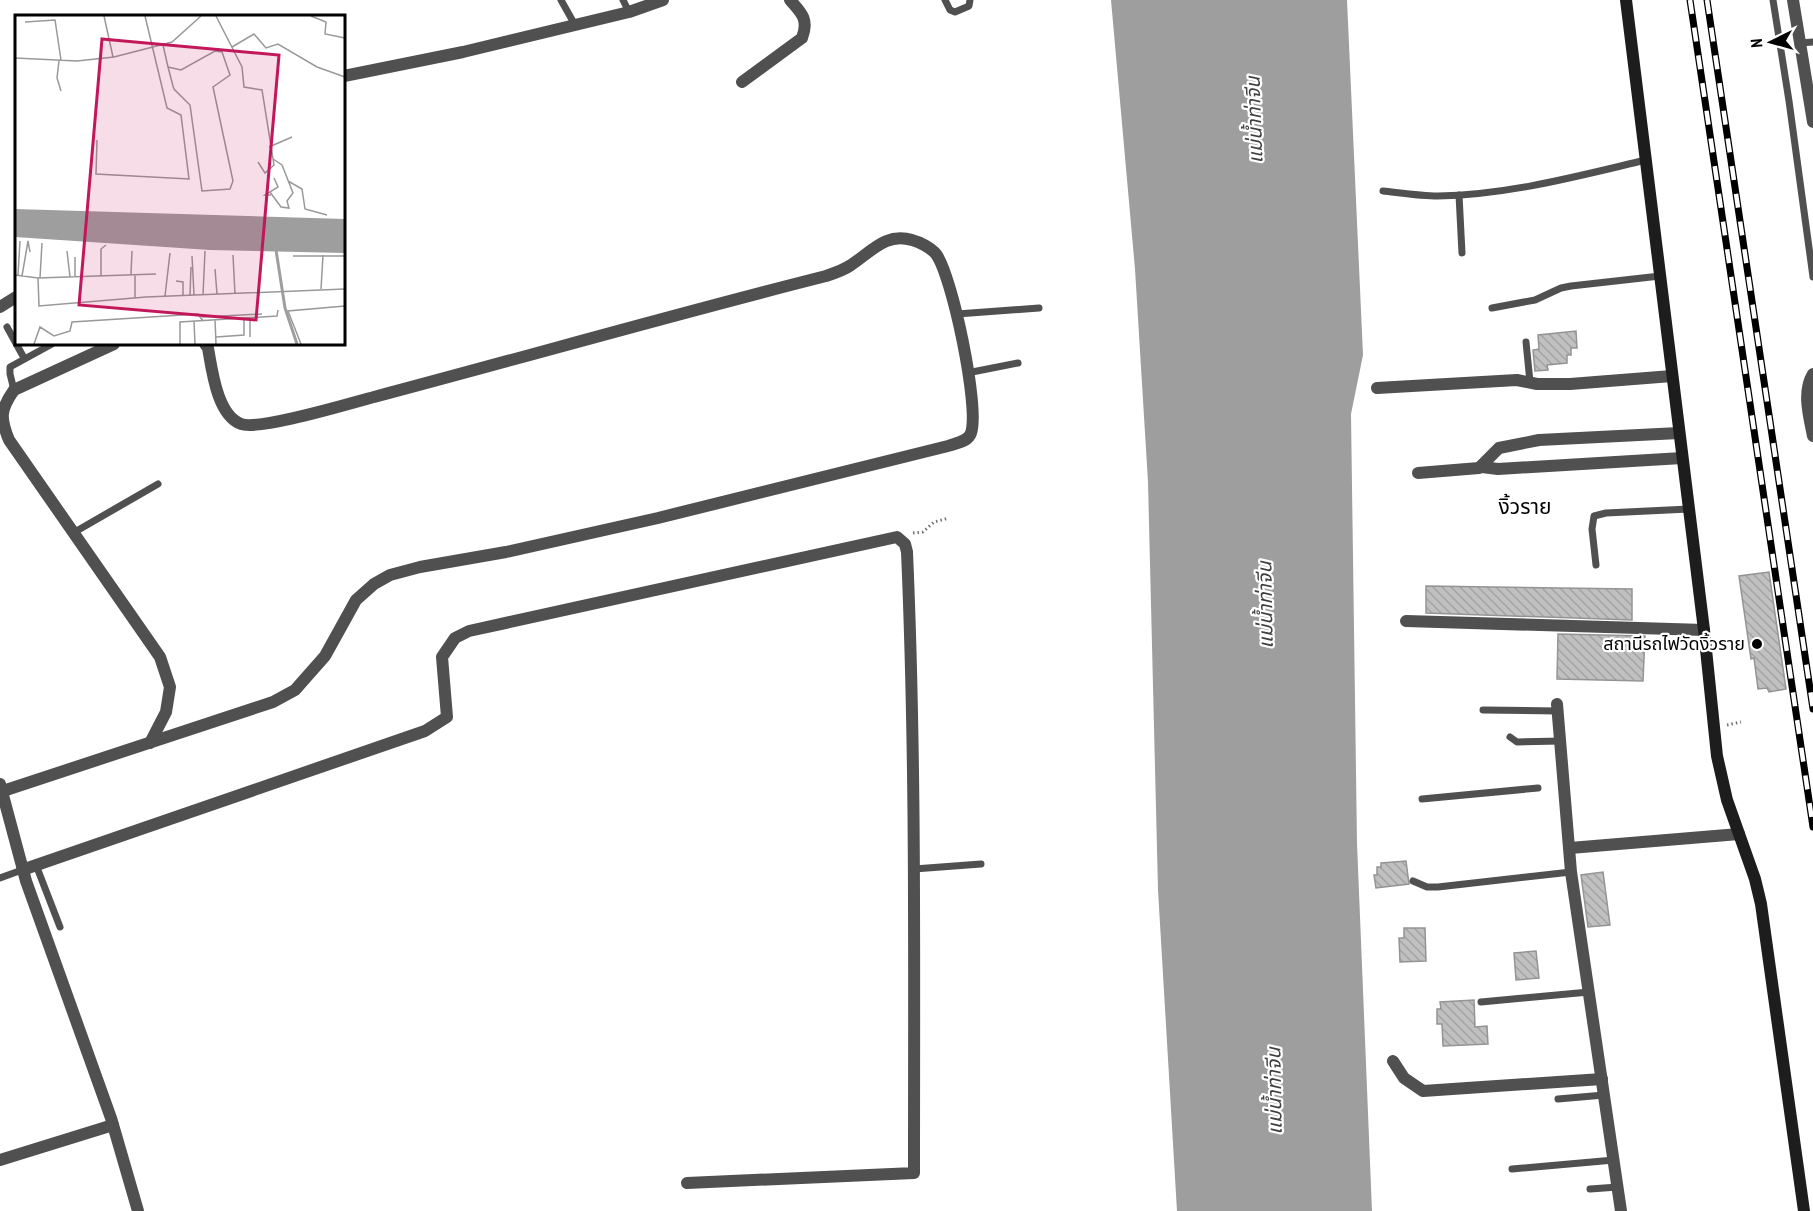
<svg xmlns="http://www.w3.org/2000/svg" width="1813" height="1211" viewBox="0 0 1813 1211" font-family="'PT Sans Narrow','Noto Sans Thai',sans-serif">
<style>
.water{fill:#9e9e9e}
.building{fill:url(#building-back-hatch);stroke:#949494;stroke-width:1.5}
.lines{fill:none;stroke-linecap:round;stroke-linejoin:round}
.path{stroke:#727272;stroke-width:3;stroke-dasharray:1.5 3;stroke-linecap:butt}
.lane{stroke:#505050;stroke-width:7}
.street{stroke:#505050;stroke-width:12}
.secondary{stroke:#1d1d1d;stroke-width:12}
.rail-casing{stroke:#000;stroke-width:7}
.rail{stroke:#fff;stroke-width:4.5;stroke-dasharray:14;stroke-linecap:butt}
.poi-dot{fill:#000;stroke:#fff;stroke-width:2}
.labels{text-anchor:middle;stroke-width:4.5;stroke-linejoin:round;paint-order:stroke}
.poi-label{font-size:18px;fill:#000;stroke:#fff;text-anchor:end}
.water-label{font-size:20px;font-style:italic;fill:#3f3f3f;stroke:#fff}
.quarter-label{font-size:21px;fill:#000;stroke:#fff}
.inset-river{fill:none;stroke:#9e9e9e;stroke-width:3}
.inset-road{fill:none;stroke:#999;stroke-width:1.5}
.view{fill:#c2185b;fill-opacity:0.15;stroke:#c2185b;stroke-width:3}
.inset-edge{fill:none;stroke:#000;stroke-width:3}
</style>
<defs>
<pattern id="building-back-hatch" width="6" height="6" patternUnits="userSpaceOnUse" patternTransform="scale(1.5)"><rect width="6" height="6" fill="#c0c0c0"/><path d="M-1 5l2 2M0 0l6 6M5-1l2 2" fill="none" stroke="#a3a3a3"/></pattern>
</defs>
<rect width="100%" height="100%" fill="#fff"/>
<polygon class="water" points="1111,0 1347,0 1363,355 1351,414 1357,843 1372,1211 1177,1211 1158,890 1148,482 1135,269"/>
<g class="building">
<polygon points="1576,331 1577,348 1571,348 1571,355 1567,355 1567,363 1547,365 1548,370 1535,371 1533,350 1539,349 1538,335"/>
<polygon points="1769,572 1786,689 1769,692 1767,688 1758,689 1754,658 1751,659 1739,576"/>
<polygon points="1426,586 1632,589 1632,620 1426,613"/>
<polygon points="1558,634 1645,636 1643,681 1557,679"/>
<polygon points="1406,861 1409,884 1376,888 1374,875 1377,875 1377,867 1381,867 1381,863"/>
<polygon points="1603,872 1610,925 1588,927 1581,875"/>
<polygon points="1404,928 1425,928 1426,961 1400,962 1399,938 1404,938"/>
<polygon points="1536,951 1539,978 1516,980 1514,953"/>
<polygon points="1474,1000 1475,1027 1487,1026 1488,1044 1443,1046 1442,1024 1437,1024 1437,1009 1441,1009 1440,1002"/>
</g>
<g class="lines">
<g class="path">
<polyline points="913,533 923,532 934,522 949,518"/>
<polyline points="1727,725 1741,722"/>
</g>
<g class="lane">
<polyline points="561,0 575,25"/>
<polyline points="623,0 629,12"/>
<polyline points="945,0 950,10 955,12 969,6 970,0"/>
<polyline points="1773,0 1789,101 1813,277"/>
<polyline points="1800,43 1813,42"/>
<path d="M1383,191C1401,193 1420,196 1438,196C1508,195 1578,176 1646,160"/>
<polyline points="1459,195 1462,253"/>
<polyline points="1492,308 1535,300 1561,288 1571,286 1660,276"/>
<polyline points="957,314 1039,308"/>
<polyline points="7,327 24,358"/>
<polyline points="1526,342 1530,382"/>
<polyline points="967,373 1018,363"/>
<polyline points="14,390 10,374 10,367 52,344"/>
<polyline points="73,533 158,484"/>
<polyline points="1596,565 1592,529 1594,516 1606,513 1689,509"/>
<polyline points="1483,710 1558,711"/>
<polyline points="1510,737 1517,742 1561,741"/>
<polyline points="1422,799 1538,788"/>
<polyline points="36,865 60,927"/>
<polyline points="914,869 981,864"/>
<polyline points="0,878 22,870"/>
<polyline points="1413,881 1427,887 1438,887 1571,872"/>
<polyline points="1481,1002 1589,992"/>
<polyline points="1558,1099 1604,1095"/>
<polyline points="1512,1169 1614,1160"/>
<polyline points="1590,1189 1618,1187"/>
</g>
<g class="street">
<polyline points="1793,0 1813,122"/>
<polyline points="344,76 463,52 629,12 663,0"/>
<path d="M742,82L802,38C809,20 802,13 790,0"/>
<polyline points="0,307 16,297"/>
<path d="M114,344L14,390C0,410 0,418 9,440L160,657L170,687L166,712L150,743"/>
<path d="M1813,374C1802,392 1809,416 1813,436"/>
<polyline points="1377,388 1517,380 1537,384 1570,384 1672,376"/>
<polyline points="1482,467 1498,469 1682,458"/>
<polyline points="1418,473 1479,468 1499,448 1539,440 1679,433"/>
<polyline points="1406,621 1704,630"/>
<polyline points="1557,704 1571,872 1621,1211"/>
<polyline points="0,784 26,881 111,1118 138,1211"/>
<path d="M3,791L273,702L295,690L325,656L356,600L374,584L390,575L420,567L506,552L658,518L948,446C956,443 968,442 971,433C980,408 952,275 936,254C931,248 920,242 912,240C886,232 871,252 851,265C844,270 835,273 826,276C675,314 525,357 374,397C351,403 259,431 241,424C217,415 212,370 208,348L205,344"/>
<polyline points="1570,848 1739,834"/>
<path d="M22,870L425,731L447,717L442,657L455,638L469,631L897,537L905,544L907,552C916,759 914,966 914,1173L687,1183"/>
<polyline points="1393,1061 1404,1078 1423,1091 1602,1079"/>
<polyline points="0,1160 113,1125"/>
</g>
<polyline class="secondary" points="1626,0 1704,630 1717,756 1727,800 1755,879 1761,904 1804,1211"/>
<g class="rail-casing">
<g id="rail">
<polyline points="1690,0 1813,827"/>
<polyline points="1707,0 1813,709"/>
</g>
</g>
<use href="#rail" class="rail"/>
</g>
<circle class="poi-dot" cx="1757" cy="644" r="6"/>
<g class="labels">
<g class="poi-label">
<text x="1745" y="650">สถานีรถไฟวัดงิ้วราย</text>
</g>
<g class="water-label">
<text transform="translate(1254 120) rotate(-92)" y="7">แม่น้ำท่าจีน</text>
<text transform="translate(1265 605) rotate(-91)" y="7">แม่น้ำท่าจีน</text>
<text transform="translate(1274 1091) rotate(-91)" y="7">แม่น้ำท่าจีน</text>
</g>
<g class="quarter-label">
<text x="1525" y="514">งิ้วราย</text>
</g>
</g>
<g transform="translate(15 15)">
<rect width="330" height="330" fill="#fff"/>
<path d="M0,194L330,204V238L195,235L0,222Z" fill="#9e9e9e"/>
<path class="inset-river" d="M261,235L270,293L282,329"/>
<path class="inset-road" d="M89,1L98,42M201,1L227,52L229,72L247,75L259,150L250,158L243,147M296,1L311,7L310,19L330,23M10,7L40,5L46,45M148,30L153,52L158,71L159,74L175,90L187,176L215,174L218,166L198,72L215,60L207,37L200,36L166,55L153,52M217,32L239,19L251,33L263,29L302,52L330,62M0,43L62,46L99,42L157,27L186,1M44,46L42,63L46,76M82,125L81,159L174,164L166,100L152,93L130,1M254,132L277,122M273,166L287,174L290,194L312,200M255,177L266,192L274,193L272,186L278,178L267,150L258,144M256,180H250L263,172L259,163M52,236L55,262M218,240L220,279M177,241L179,280M278,241H330M60,242V262M200,254L202,279M116,259L117,236M0,260L23,263L141,259M3,260L5,226M7,261L13,226L15,237M86,261V234L91,230M23,263L24,291L131,282L330,274M25,263L27,228M161,266L168,267V281M306,274L308,240M175,280L176,252M188,280L190,236M150,281L155,238M120,284V259M187,302L247,299M235,303V322M200,304L201,329M179,306L180,329M201,322L229,320V303M19,329L25,312L39,321L55,316L57,307L183,299L188,306M165,329V307L262,301L263,295M286,329L273,296L330,291"/>
<path class="view" d="M87,24L264,40L241,305L64,290Z"/>
<rect width="330" height="330" class="inset-edge"/>
</g>
<g transform="translate(1771 42) rotate(265)" stroke="#ffffff" stroke-width="4.5" paint-order="stroke">
<path d="M0-4.5L10 22L0 15L-10 22Z" fill="#000000"/>
<text y="-9" font-size="16" font-weight="bold" text-anchor="middle" fill="#000000">N</text>
</g>
</svg>
